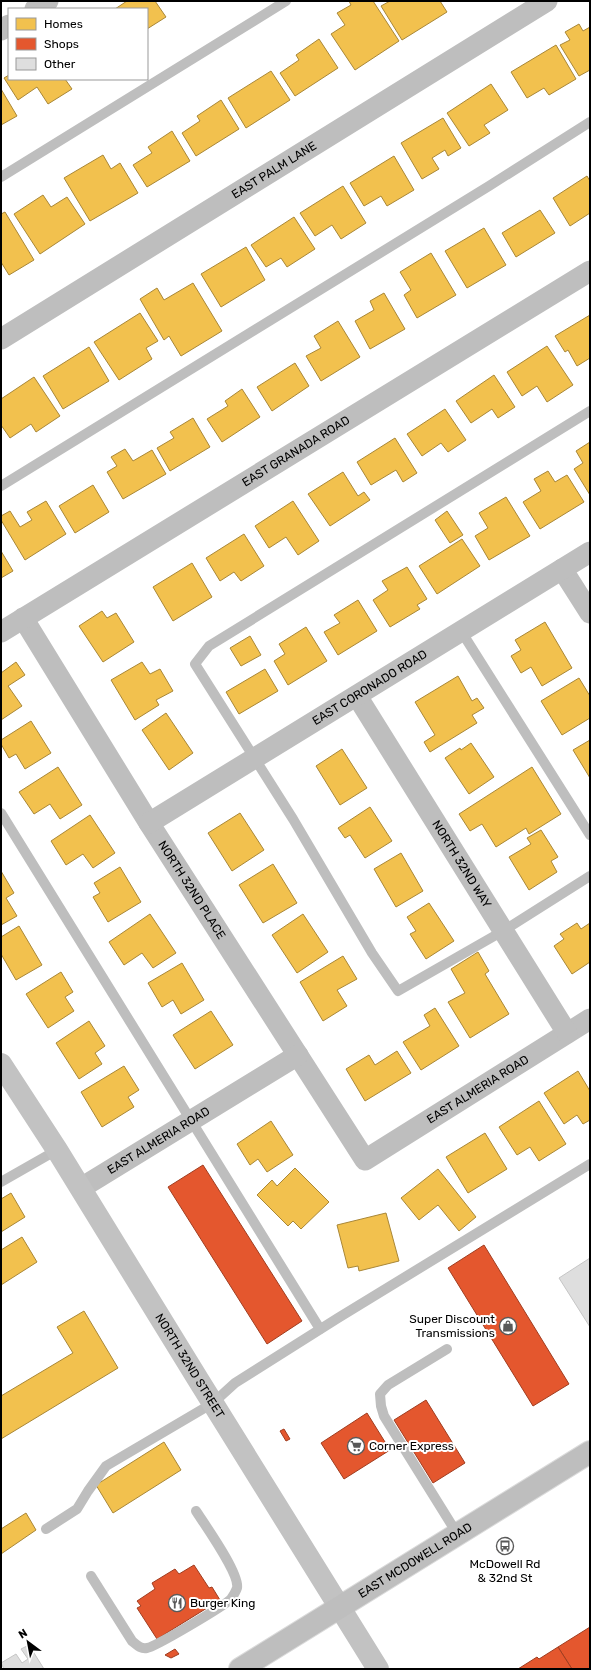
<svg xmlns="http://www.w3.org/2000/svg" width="591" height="1670" viewBox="0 0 591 1670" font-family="Rubik,sans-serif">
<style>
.homes{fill:#f2c14e;stroke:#a98737}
.shops{fill:#e4572e;stroke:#a03d20}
.building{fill:#dedede;stroke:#c6c6c6}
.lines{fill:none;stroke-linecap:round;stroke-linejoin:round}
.primary-casing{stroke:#dbdbdb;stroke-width:24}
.lane{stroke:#bebebe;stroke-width:10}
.street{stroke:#bebebe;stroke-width:21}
.secondary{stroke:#c2c2c2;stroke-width:22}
.primary{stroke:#bebebe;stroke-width:22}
.labels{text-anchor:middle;stroke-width:4;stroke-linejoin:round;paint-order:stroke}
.street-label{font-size:12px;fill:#000;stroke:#fff}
.poi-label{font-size:12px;fill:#000;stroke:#fff;text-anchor:start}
</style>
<rect width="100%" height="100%" fill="#fff"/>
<g class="homes">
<polygon points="127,1 155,1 166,17 147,29 147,9 115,9"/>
<polygon points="349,1 373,1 399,41 355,70 331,34 345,25 337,13 351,5"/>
<polygon points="390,1 440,1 447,12 402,40 381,6"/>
<polygon points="579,24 583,31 590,27 590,70 579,76 560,45 570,40 565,32"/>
<polygon points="319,39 338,68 295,96 280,73 299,60 296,55"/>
<polygon points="556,45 576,79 549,95 544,88 527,98 511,72"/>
<polygon points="271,71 290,100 246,128 228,98"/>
<polygon points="9,75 9,79 65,79 72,89 48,104 37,87 18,100 4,78"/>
<polygon points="491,84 508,110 484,125 490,133 469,146 447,113"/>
<polygon points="1,89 17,116 1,125"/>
<polygon points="221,100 239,129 196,156 182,133 200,121 197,116"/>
<polygon points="443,118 461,148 448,156 445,150 432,158 439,169 422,179 401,143"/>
<polygon points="172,131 190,161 147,187 133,165 152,153 148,147"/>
<polygon points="103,155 111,169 120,163 138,193 90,221 64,178"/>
<polygon points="394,156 414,190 387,206 381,196 364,206 350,183"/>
<polygon points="587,176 590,181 590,213 570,226 553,198"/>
<polygon points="343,186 366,223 341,239 332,225 315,236 300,213"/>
<polygon points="43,195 51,207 67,197 85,224 40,254 14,214"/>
<polygon points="540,210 555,233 516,257 502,233"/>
<polygon points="5,212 34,260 9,275 1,262 1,214"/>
<polygon points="294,217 315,249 287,267 281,258 266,267 251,245"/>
<polygon points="484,228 506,265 467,288 445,251"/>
<polygon points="246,247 265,280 221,307 201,274"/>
<polygon points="431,253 456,295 417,318 404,295 411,290 400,272"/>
<polygon points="193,283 222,331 181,356 169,336 164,340 140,299 157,288 164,300"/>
<polygon points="384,293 405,329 370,349 355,321 374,310 370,301"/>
<polygon points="140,313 158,341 146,348 152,359 119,380 94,342"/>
<polygon points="590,315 590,358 577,366 568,350 565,352 555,336"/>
<polygon points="338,321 360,357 321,381 306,356 321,348 314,336"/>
<polygon points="547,346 573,385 547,402 537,386 522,396 507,372"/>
<polygon points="89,347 109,381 63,409 43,376"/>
<polygon points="295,363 309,386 272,411 257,387"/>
<polygon points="494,375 515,407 498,418 492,409 471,423 456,401"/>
<polygon points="34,377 60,416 36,432 31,424 10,438 1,425 1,399"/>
<polygon points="242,389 260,417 222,442 207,419 228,406 225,401"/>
<polygon points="445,409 466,440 448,452 441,443 422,456 407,434"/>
<polygon points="193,418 210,447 170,471 157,448 174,438 170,432"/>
<polygon points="395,438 417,473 403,482 396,470 371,485 357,462"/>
<polygon points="590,442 590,495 574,469 583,463 576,451"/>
<polygon points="125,449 133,461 152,450 166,474 123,499 107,472 117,466 111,457"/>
<polygon points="548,471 555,482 567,475 584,502 540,529 523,502 541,491 534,479"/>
<polygon points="343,472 358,496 364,492 370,500 330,526 308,494"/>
<polygon points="93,485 109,512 75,533 59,506"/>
<polygon points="506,497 530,536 489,560 475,536 488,528 479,513"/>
<polygon points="46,501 66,534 25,560 1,520 1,516 10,511 20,527 32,520 27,512"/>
<polygon points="293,501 319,541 298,555 286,537 269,548 255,526"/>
<polygon points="447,511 463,535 450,543 435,520"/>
<polygon points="244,534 264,566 241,581 234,572 220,581 206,558"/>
<polygon points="462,539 480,566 437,594 419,566"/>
<polygon points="1,551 13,571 1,578"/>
<polygon points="192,563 212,597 173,621 153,587"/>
<polygon points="407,567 427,599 417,605 420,609 390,627 373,600 388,590 382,581"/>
<polygon points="358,600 377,631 338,655 324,632 340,623 334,615"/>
<polygon points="102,611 107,618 116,613 134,642 103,662 79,626"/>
<polygon points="545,622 572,668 542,686 531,667 521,673 511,656 521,650 515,640"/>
<polygon points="306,627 327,661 288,685 274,661 285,654 279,644"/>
<polygon points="250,636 261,655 241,666 230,648"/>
<polygon points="16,662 25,675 8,686 22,706 1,720 1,673"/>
<polygon points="142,662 150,674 160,669 173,691 156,700 159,705 135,720 111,680"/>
<polygon points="265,669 278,691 239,714 226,692"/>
<polygon points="458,676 472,701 477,698 484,708 472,715 477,723 430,752 424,742 435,735 415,702"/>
<polygon points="579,678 590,696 590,718 562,735 541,701"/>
<polygon points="166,713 193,753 169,770 142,730"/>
<polygon points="31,721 51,753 25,769 16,754 9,758 1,744 1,740"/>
<polygon points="590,740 590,778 573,750"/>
<polygon points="471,743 494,777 469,794 445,758 460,748 461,750"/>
<polygon points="342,749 367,788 340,805 316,766"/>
<polygon points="58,767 82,805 60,819 50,804 34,814 19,792"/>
<polygon points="532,767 561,814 529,834 526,828 496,847 482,824 470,831 459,814"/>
<polygon points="370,807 392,841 365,858 350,835 345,838 338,828"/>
<polygon points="240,813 264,850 232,871 208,833"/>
<polygon points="90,815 115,853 93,868 83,854 66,865 51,841"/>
<polygon points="541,830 558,857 551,861 557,872 529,890 509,857 531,844 527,838"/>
<polygon points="401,853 423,891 396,907 374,869"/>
<polygon points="273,864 297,903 263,923 239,885"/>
<polygon points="120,867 141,902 108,922 93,897 100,893 94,883"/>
<polygon points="1,871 14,893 6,898 17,916 1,925"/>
<polygon points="429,903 454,941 426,959 410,934 416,931 407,917"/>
<polygon points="150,914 176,953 153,968 142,953 124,965 109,942"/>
<polygon points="303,914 328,952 297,973 272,935"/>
<polygon points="577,923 581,929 590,923 590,962 572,974 554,946 564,939 560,934"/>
<polygon points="19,926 42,965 16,980 1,954 1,937"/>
<polygon points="478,952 489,971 485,974 509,1014 470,1038 448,1002 465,993 451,969"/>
<polygon points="343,956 357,979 337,990 347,1006 323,1021 300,982"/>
<polygon points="182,963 204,1000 181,1014 173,1000 162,1007 148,983"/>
<polygon points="61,972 73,992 65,997 74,1011 48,1028 26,994"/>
<polygon points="435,1008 459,1046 421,1070 403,1042 430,1026 424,1015"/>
<polygon points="211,1011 233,1045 195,1069 173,1035"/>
<polygon points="89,1021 105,1046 95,1053 102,1064 79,1079 56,1043"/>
<polygon points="397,1051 411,1073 365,1101 346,1069 369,1055 375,1065"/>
<polygon points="124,1066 139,1090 128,1097 134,1107 102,1127 81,1092"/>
<polygon points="578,1071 590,1091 590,1120 583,1124 577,1115 564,1124 544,1093"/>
<polygon points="539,1101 566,1144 539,1161 530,1147 517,1155 499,1127"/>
<polygon points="271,1121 293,1155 267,1172 258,1159 250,1165 237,1144"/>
<polygon points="485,1133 507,1169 468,1193 446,1157"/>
<polygon points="295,1168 329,1202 301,1229 293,1221 288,1226 257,1195 272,1180 277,1186"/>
<polygon points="438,1169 476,1217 459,1231 438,1205 419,1220 401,1198"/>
<polygon points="11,1193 25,1217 1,1232 1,1199"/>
<polygon points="386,1213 399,1261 359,1271 358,1266 348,1268 337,1225"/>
<polygon points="22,1237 37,1262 1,1285 1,1250"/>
<polygon points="84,1311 118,1368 1,1439 1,1396 73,1353 57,1327"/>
<polygon points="164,1442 181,1470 113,1513 96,1485"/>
<polygon points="26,1513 36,1530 1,1554 1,1529"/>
</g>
<g class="shops">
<polygon points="203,1165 302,1321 267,1344 168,1187"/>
<polygon points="484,1245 569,1384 533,1406 448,1268"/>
<polygon points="426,1400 465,1463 433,1483 394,1420"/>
<polygon points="367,1413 390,1450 344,1479 321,1443"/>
<polygon points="284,1429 290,1439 286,1441 280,1431"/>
<polygon points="507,1542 509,1545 499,1552 497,1549"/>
<polygon points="194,1565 209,1588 212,1587 220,1600 157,1639 137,1608 141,1606 137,1601 155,1589 152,1583 175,1569 179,1574"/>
<polygon points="590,1627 590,1669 572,1669 558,1647"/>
<polygon points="558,1647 572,1669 518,1669 537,1657 539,1659"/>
<polygon points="175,1649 179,1654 171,1658 165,1655"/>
</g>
<g class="building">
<polygon points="590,1258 590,1327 559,1278"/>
<polygon points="29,1645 44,1669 4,1669 1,1663 16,1654 22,1663 28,1659 21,1649"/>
</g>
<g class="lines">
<g class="primary-casing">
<g id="primary">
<path id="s8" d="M240,1669L590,1452"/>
</g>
</g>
<g class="lane">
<polyline points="1,177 286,1"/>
<polyline points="590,411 209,646 195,664 293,819 372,953 398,991 503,931 590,876"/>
<polyline points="1,486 489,186 590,122"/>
<polyline points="461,631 590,835"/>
<polyline points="1,813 320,1329"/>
<polyline points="1,1182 57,1150"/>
<polyline points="447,1349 388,1385 380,1394 381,1406 384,1416 458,1535"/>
<polyline points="46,1529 77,1509 88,1491 106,1466 213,1403 235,1383 338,1318 590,1164"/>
<path d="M91,1576L132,1641C137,1645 140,1649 147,1648C155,1647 224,1606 231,1599C233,1596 236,1591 237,1588C240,1574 205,1525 196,1511"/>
</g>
<g class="street">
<polyline points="35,9 48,1"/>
<polyline points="1,30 9,25"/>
<path id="s1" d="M1,339L547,1"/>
<polyline points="562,569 590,613"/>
<path id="s2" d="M23,618L149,823L365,1160L590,1019"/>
<path id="s3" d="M1,632L590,271"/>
<path id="s4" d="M357,696L567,1033"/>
<path id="s5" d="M149,823L590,552"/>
<path id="s6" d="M81,1188L298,1055"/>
</g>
<path class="secondary" id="s7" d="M1,1064L57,1150L199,1381L378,1669"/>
<use href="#primary" class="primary"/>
</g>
<defs>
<g id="shop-ring" transform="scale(0.9)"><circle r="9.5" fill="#fff" stroke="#595959" stroke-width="1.5"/><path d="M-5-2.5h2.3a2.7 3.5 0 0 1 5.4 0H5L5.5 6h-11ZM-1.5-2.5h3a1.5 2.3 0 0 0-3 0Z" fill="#595959"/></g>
<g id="supermarket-ring" transform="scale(0.9)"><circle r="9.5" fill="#fff" stroke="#595959" stroke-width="1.5"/><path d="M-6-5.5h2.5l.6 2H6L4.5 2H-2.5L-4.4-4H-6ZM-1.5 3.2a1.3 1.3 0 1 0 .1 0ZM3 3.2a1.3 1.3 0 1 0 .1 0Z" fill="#595959"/></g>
<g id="bus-ring" transform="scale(0.9)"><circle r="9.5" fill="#fff" stroke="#595959" stroke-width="1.5"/><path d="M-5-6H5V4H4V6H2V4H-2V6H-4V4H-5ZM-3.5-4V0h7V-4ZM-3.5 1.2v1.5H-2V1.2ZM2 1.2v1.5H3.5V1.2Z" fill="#595959"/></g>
<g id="restaurant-ring" transform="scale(0.9)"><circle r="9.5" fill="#fff" stroke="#595959" stroke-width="1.5"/><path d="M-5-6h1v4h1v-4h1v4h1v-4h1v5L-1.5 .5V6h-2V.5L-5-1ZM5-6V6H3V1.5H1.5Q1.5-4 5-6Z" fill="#595959"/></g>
</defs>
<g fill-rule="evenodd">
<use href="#shop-ring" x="508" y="1326"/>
<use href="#supermarket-ring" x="356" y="1446"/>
<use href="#bus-ring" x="505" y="1546"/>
<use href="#restaurant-ring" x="177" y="1603"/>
</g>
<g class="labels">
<g class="street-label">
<text dy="4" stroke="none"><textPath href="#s1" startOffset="321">EAST PALM LANE</textPath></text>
<text dy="4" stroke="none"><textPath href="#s3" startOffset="346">EAST GRANADA ROAD</textPath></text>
<text dy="4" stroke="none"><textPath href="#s5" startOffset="259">EAST CORONADO ROAD</textPath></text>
<text dy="4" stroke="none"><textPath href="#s4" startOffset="198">NORTH 32ND WAY</textPath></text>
<text dy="4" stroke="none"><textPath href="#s2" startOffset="320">NORTH 32ND PLACE</textPath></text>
<text dy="4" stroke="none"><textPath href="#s2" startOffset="774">EAST ALMERIA ROAD</textPath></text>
<text dy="4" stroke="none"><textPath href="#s6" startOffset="91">EAST ALMERIA ROAD</textPath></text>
<text dy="4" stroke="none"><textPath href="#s7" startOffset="356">NORTH 32ND STREET</textPath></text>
<text dy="4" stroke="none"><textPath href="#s8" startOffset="206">EAST MCDOWELL ROAD</textPath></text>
</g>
<g class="poi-label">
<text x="495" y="1323" text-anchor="end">Super Discount<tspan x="495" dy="14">Transmissions</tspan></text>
<text x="369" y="1450">Corner Express</text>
<text x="505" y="1568" text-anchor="middle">McDowell Rd<tspan x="505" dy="14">&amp; 32nd St</tspan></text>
<text x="190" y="1607">Burger King</text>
</g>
</g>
<rect width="591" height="1670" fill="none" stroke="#000000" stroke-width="4"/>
<rect x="8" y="8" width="140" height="72" fill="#ffffff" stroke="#999999"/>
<rect x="16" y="18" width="20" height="12" fill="#f2c14e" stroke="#999999"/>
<text x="44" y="28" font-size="12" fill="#000000">Homes</text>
<rect x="16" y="38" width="20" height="12" fill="#e4572e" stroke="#999999"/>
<text x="44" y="48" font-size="12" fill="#000000">Shops</text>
<rect x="16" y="58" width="20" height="12" fill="#dedede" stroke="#999999"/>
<text x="44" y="68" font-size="12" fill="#000000">Other</text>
<g transform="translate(28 1642) rotate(328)" stroke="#ffffff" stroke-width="3" paint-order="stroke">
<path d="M0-3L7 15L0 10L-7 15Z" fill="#000000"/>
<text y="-6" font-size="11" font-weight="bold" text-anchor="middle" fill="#000000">N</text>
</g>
</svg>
